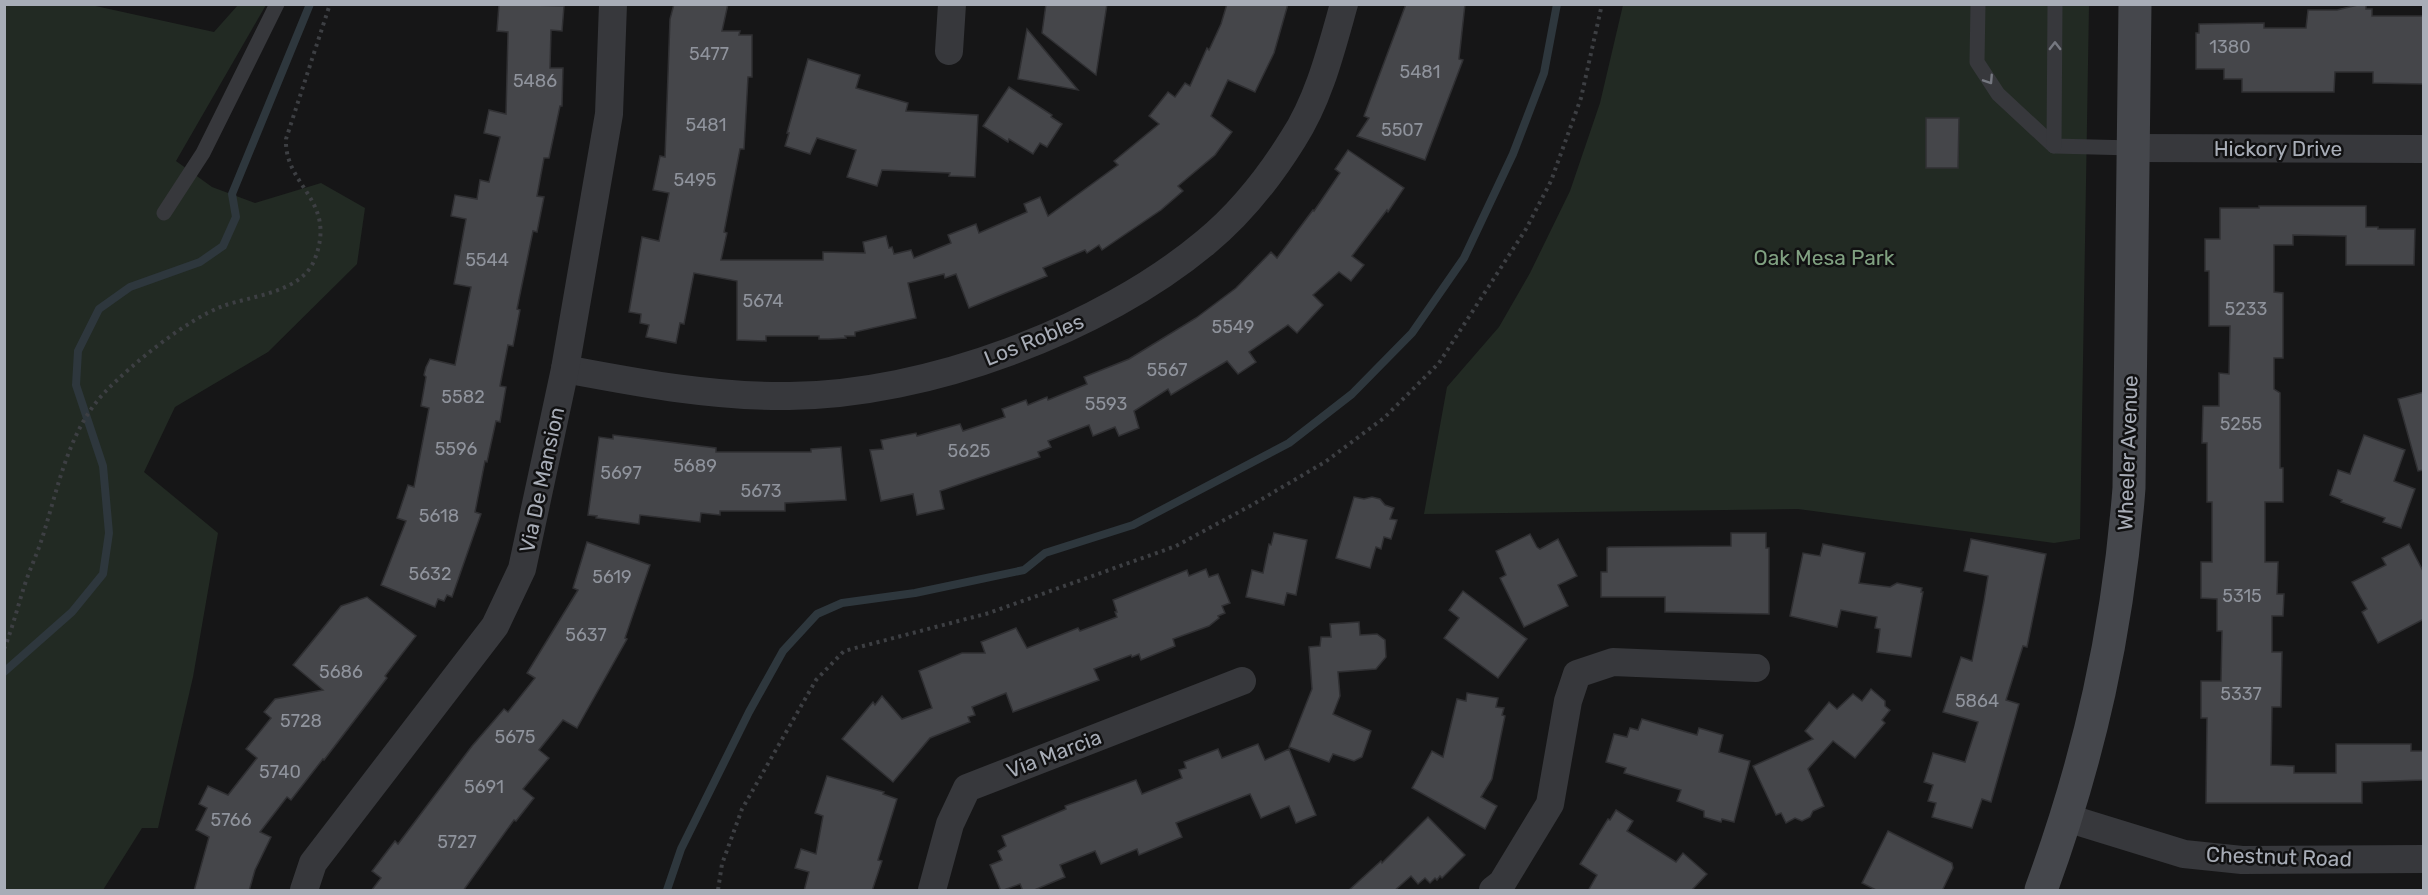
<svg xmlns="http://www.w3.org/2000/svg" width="2428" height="895" viewBox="0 0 2428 895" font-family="Rubik,sans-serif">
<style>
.green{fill:#222a23}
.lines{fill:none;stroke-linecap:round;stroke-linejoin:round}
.stream{stroke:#2e373d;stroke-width:8}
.building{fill:#45464a;stroke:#303033;stroke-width:1.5}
.path{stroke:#3d3f43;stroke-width:4;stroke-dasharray:3 4.5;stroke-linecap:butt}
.lane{stroke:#37383c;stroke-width:15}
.street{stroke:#37383c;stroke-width:28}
.secondary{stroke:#45474c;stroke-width:33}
.oneway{stroke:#757880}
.labels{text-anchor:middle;stroke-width:5;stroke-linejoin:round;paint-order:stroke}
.number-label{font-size:18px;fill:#8f939c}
.street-label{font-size:21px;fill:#a8adb7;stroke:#111112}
.park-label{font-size:21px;fill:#80a181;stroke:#111112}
</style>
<rect width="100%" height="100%" fill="#161617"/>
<g class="green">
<polygon points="5,5 91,5 214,32 238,5 266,5 176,161 212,187 255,203 321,183 365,208 357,264 268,352 175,407 144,472 218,533 193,677 158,828 142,828 103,890 5,890"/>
<polygon points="1623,5 2089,5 2080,539 2054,543 1798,509 1424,514 1447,387 1499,327 1530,273 1570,191 1600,103"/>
</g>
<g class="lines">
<g class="stream">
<polyline points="4,672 72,612 103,574 109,533 103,466 76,385 78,351 99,309 130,287 200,262 223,246 236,217 232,194 310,4"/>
<polyline points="667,890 681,849 749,712 783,651 817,614 842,603 915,593 1024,570 1045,553 1133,525 1289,443 1352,394 1412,333 1464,258 1513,154 1544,73 1557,4"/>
</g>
</g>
<g class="building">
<polygon points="499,4 564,6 562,31 551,30 550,68 563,68 562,106 560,106 549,158 544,158 537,196 544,197 537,232 533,231 517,309 520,310 513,346 508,345 500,386 506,387 500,422 496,421 487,462 485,461 475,512 481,514 452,597 447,595 444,601 438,599 435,607 381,585 406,521 397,518 408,485 414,487 429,408 421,406 426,377 424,375 426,367 430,359 455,365 471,287 454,284 466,219 451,216 455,195 477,199 480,180 489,182 500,137 484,133 489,110 506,114 508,32 497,31"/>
<polygon points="674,4 728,4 722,31 740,31 739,35 752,35 752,77 748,77 744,149 740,149 724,232 727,233 721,260 823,260 823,252 865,253 863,242 886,236 889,248 892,247 894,254 911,250 914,258 951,243 948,235 976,224 979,233 1027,212 1024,204 1040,197 1048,216 1118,165 1114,161 1159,124 1149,116 1168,92 1175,97 1185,83 1190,86 1207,48 1209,50 1221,24 1227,4 1288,4 1274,53 1255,92 1228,80 1211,116 1232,132 1215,155 1178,186 1183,191 1161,210 1102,250 1099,245 1087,253 1085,250 1043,268 1047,276 969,308 956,274 945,278 944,274 908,283 916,318 855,332 855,336 845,336 846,338 829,339 819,339 819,336 766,336 766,341 737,340 737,281 694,273 684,324 680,323 676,343 646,337 649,325 640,323 641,314 629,312 642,237 659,241 669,193 653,190 660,156 665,157 670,19"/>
<polygon points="1046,4 1107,4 1096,75 1042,33"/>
<polygon points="1406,4 1465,4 1459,59 1463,60 1425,160 1357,136 1369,118 1364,116"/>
<polygon points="2362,4 2366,4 2366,9 2372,9 2372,16 2424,16 2424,84 2373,83 2373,72 2335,72 2334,92 2242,92 2242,79 2224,79 2224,69 2196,69 2196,33 2199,33 2199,24 2264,23 2264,28 2306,28 2308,10 2337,10"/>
<polygon points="1027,29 1078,90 1018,79"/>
<polygon points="808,59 860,75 856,88 908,103 906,111 978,115 975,177 949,176 950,173 882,170 877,186 847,177 856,150 817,138 810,154 785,146 789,133 787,133"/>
<polygon points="1009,87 1052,115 1051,117 1062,124 1047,147 1040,143 1033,154 1009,139 1008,142 983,126"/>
<polygon points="1926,118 1959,118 1958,168 1926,168"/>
<polygon points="1348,150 1404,188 1388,212 1387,210 1352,256 1364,265 1351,281 1339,272 1313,295 1323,305 1297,333 1288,325 1249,352 1256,362 1238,374 1227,361 1171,395 1168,389 1134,411 1139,428 1119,436 1115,427 1093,436 1089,425 1048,441 1051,447 1038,452 1040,457 940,491 944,509 917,515 913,494 881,501 870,450 883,449 881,440 916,433 917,436 960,424 963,431 1005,417 1002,409 1026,400 1028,405 1047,397 1048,400 1087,384 1084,377 1129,359 1196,318 1236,288 1271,252 1277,258 1313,210 1314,211 1340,173 1335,169"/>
<polygon points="2259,206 2366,206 2366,227 2378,227 2378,229 2415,229 2414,265 2346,265 2346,236 2293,235 2293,245 2274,245 2274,292 2283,293 2283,358 2274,358 2274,389 2280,393 2280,468 2283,468 2283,502 2265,502 2265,562 2278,562 2277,594 2284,594 2283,616 2272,616 2272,652 2282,652 2281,707 2272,707 2271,765 2294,766 2294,773 2336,773 2336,744 2411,744 2411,751 2424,751 2424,780 2362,782 2362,803 2206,803 2207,718 2201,718 2201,681 2221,681 2222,631 2217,631 2217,599 2201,598 2201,562 2212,562 2212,502 2207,502 2207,443 2202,443 2203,406 2219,406 2219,373 2229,374 2230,326 2209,326 2209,271 2205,271 2205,239 2220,239 2220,208 2259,208"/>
<polygon points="2424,392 2424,470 2418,471 2398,399"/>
<polygon points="613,435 716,448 716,452 811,452 811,449 841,447 846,500 785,503 785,511 720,511 720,515 701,513 700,522 640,515 639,524 596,518 597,516 588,515 599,437 613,439"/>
<polygon points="2364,435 2405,450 2394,481 2415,489 2401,528 2383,522 2385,518 2341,502 2342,500 2330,495 2338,470 2350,474"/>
<polygon points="1354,497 1364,499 1372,497 1380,499 1385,505 1394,508 1390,519 1397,520 1391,539 1384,537 1381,549 1376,547 1370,568 1336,558"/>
<polygon points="1274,533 1307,540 1296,595 1287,593 1284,605 1246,597 1252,570 1263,573 1269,544 1271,545"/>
<polygon points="1731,533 1766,533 1766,548 1769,548 1769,614 1665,612 1665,597 1601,597 1601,572 1607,572 1607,548 1609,547 1731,546"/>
<polygon points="1530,534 1537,547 1540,549 1558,539 1577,576 1558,585 1568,606 1524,627 1500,578 1506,575 1496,551"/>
<polygon points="1971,539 2046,554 2027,647 2023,646 2006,700 2019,704 1991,802 1982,799 1972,828 1932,817 1936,803 1928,801 1933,785 1924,782 1933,753 1965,762 1978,722 1943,712 1961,657 1972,661 1984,601 1988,576 1964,571"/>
<polygon points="587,542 650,565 625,638 627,639 577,728 563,720 539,750 549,758 523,789 534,798 516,821 514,820 463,891 371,891 381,878 372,871 395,841 398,844 472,746 504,709 508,712 535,678 527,673 578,590 573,588"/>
<polygon points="1823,544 1865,553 1859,583 1890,587 1897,583 1922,588 1921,592 1923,592 1911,657 1877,652 1880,629 1875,628 1877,617 1841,610 1837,627 1790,616 1803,553 1820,556"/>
<polygon points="2409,544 2424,573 2424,619 2378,643 2362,612 2367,609 2352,582 2386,565 2382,558"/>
<polygon points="1206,569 1209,577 1218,574 1230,603 1222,606 1225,613 1218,616 1219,618 1209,626 1173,639 1175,646 1141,660 1139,654 1132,657 1131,655 1094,669 1099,680 1013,712 1006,693 972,707 975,715 968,717 970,722 930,738 893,782 842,739 873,702 875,705 882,696 902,719 932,708 919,671 962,653 985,653 981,642 1016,628 1027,648 1078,628 1080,631 1117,617 1115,612 1117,612 1113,600 1187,570 1189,576"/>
<polygon points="1463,591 1527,639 1498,678 1444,638 1459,618 1449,610"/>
<polygon points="367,597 416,636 385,676 387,678 324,760 323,759 291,800 287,797 260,832 271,837 255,870 249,891 194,891 209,837 196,830 207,808 199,804 208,786 228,795 257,758 246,749 271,718 264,712 275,699 323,690 293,665 341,606"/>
<polygon points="1359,622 1360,635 1377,634 1385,640 1386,657 1376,669 1338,672 1340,696 1333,714 1371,731 1362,757 1354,761 1333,754 1329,762 1289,747 1312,689 1309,647 1320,646 1321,637 1331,637 1330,624"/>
<polygon points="1871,689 1885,701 1885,706 1890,710 1882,720 1885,723 1855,758 1833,741 1808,769 1824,806 1813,811 1810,817 1802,821 1795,818 1786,823 1781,813 1776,815 1753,766 1813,739 1805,731 1829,702 1837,709 1853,694 1862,701"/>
<polygon points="1467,693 1498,698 1496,707 1504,708 1502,715 1505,716 1492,779 1481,797 1497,806 1485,829 1412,788 1432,751 1443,757 1457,699 1466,701"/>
<polygon points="1642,719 1697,735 1699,728 1723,735 1719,752 1750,761 1734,822 1722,819 1721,822 1704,817 1704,811 1677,801 1681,790 1624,773 1626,768 1606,762 1614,734 1627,737 1630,728 1638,730"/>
<polygon points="1258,744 1265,760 1289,749 1316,815 1296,823 1289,806 1261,818 1250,794 1176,823 1182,837 1139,855 1137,849 1101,864 1095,851 1060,865 1065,877 1032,891 1023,891 1020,884 1001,891 990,865 1002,860 998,851 1006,846 1002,836 1066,809 1065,806 1136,780 1142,794 1182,778 1179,770 1186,768 1184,762 1218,749 1222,758"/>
<polygon points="827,776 884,792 883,794 897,799 878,860 882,861 872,891 804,891 809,872 795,868 801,849 816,854 823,816 815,813"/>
<polygon points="1616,810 1633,821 1627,831 1676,862 1683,853 1707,874 1691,891 1588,891 1597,875 1580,864 1608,819 1610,820"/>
<polygon points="1428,817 1465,855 1442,878 1440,876 1437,880 1435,878 1430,883 1425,878 1418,884 1411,876 1394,891 1348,891 1381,861 1382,863"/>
<polygon points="1888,831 1952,863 1953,868 1942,891 1878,891 1862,883"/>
</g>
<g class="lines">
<g class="path">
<path d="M4,649C13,627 18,605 25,584C31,566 39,550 44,532C59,484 69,430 105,392C133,363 186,320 223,306C250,296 300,293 314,261C339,200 284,187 286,139L330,4"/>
<polyline points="718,890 722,864 742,809 816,680 844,651 989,613 1176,546 1250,506 1325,462 1384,418 1439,363 1526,229 1551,181 1581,98 1602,4"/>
</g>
<g class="lane">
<polyline points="1978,4 1977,62 1998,94 2054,146 2133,148"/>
<polyline points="2054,146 2055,4"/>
<polyline points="164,213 203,153 277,4"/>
</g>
<g class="street">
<polyline points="949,51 952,4"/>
<polyline points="2133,148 2424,149"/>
<path d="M565,369C640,383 712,397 789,396C927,395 1101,330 1206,242C1240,214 1270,176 1293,139C1319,99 1331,50 1344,4"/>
<polyline points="2067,818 2184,854 2242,860 2424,859"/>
<polyline points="304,890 313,863 495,626 522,569 565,369 609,114 613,4"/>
<polyline points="932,890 950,824 967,788 1242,681"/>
<polyline points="1493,890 1502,883 1550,804 1568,701 1577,674 1613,662 1756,668"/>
</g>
<path class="secondary" d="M2041,890C2090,756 2118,630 2129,488L2135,4"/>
</g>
<defs><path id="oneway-chevron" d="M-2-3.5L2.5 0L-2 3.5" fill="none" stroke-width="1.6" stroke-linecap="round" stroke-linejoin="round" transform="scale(1.5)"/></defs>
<g class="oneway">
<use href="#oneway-chevron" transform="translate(2055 46) rotate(-90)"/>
<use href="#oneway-chevron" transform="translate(1989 80) rotate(57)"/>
</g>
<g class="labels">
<g class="number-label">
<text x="2230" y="53">1380</text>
<text x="709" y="60">5477</text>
<text x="1420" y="78">5481</text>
<text x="535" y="87">5486</text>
<text x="706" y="131">5481</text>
<text x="1402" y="136">5507</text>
<text x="695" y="186">5495</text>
<text x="487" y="266">5544</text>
<text x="763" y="307">5674</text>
<text x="2246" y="315">5233</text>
<text x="1233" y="333">5549</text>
<text x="1167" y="376">5567</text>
<text x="463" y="403">5582</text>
<text x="1106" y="410">5593</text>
<text x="2241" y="430">5255</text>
<text x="456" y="455">5596</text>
<text x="969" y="457">5625</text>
<text x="695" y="472">5689</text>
<text x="621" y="479">5697</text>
<text x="761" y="497">5673</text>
<text x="439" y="522">5618</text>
<text x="430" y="580">5632</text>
<text x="612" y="583">5619</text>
<text x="2242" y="602">5315</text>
<text x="586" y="641">5637</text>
<text x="341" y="678">5686</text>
<text x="2241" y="700">5337</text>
<text x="1977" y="707">5864</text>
<text x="301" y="727">5728</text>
<text x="515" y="743">5675</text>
<text x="280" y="778">5740</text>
<text x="484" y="793">5691</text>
<text x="231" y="826">5766</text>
<text x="457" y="848">5727</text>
</g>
<g class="street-label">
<text x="2278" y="156">Hickory Drive</text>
<text transform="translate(1034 340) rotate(-22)" y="7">Los Robles</text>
<text transform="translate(2128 453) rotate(-88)" y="7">Wheeler Avenue</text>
<text transform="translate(542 480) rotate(-78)" y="7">Via De Mansion</text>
<text transform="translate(1054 754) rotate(-21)" y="7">Via Marcia</text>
<text transform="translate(2279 857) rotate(2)" y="7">Chestnut Road</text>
</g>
<g class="park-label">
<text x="1824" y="265">Oak Mesa Park</text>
</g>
</g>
<rect width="2428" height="895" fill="none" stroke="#a8adb7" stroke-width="12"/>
</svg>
